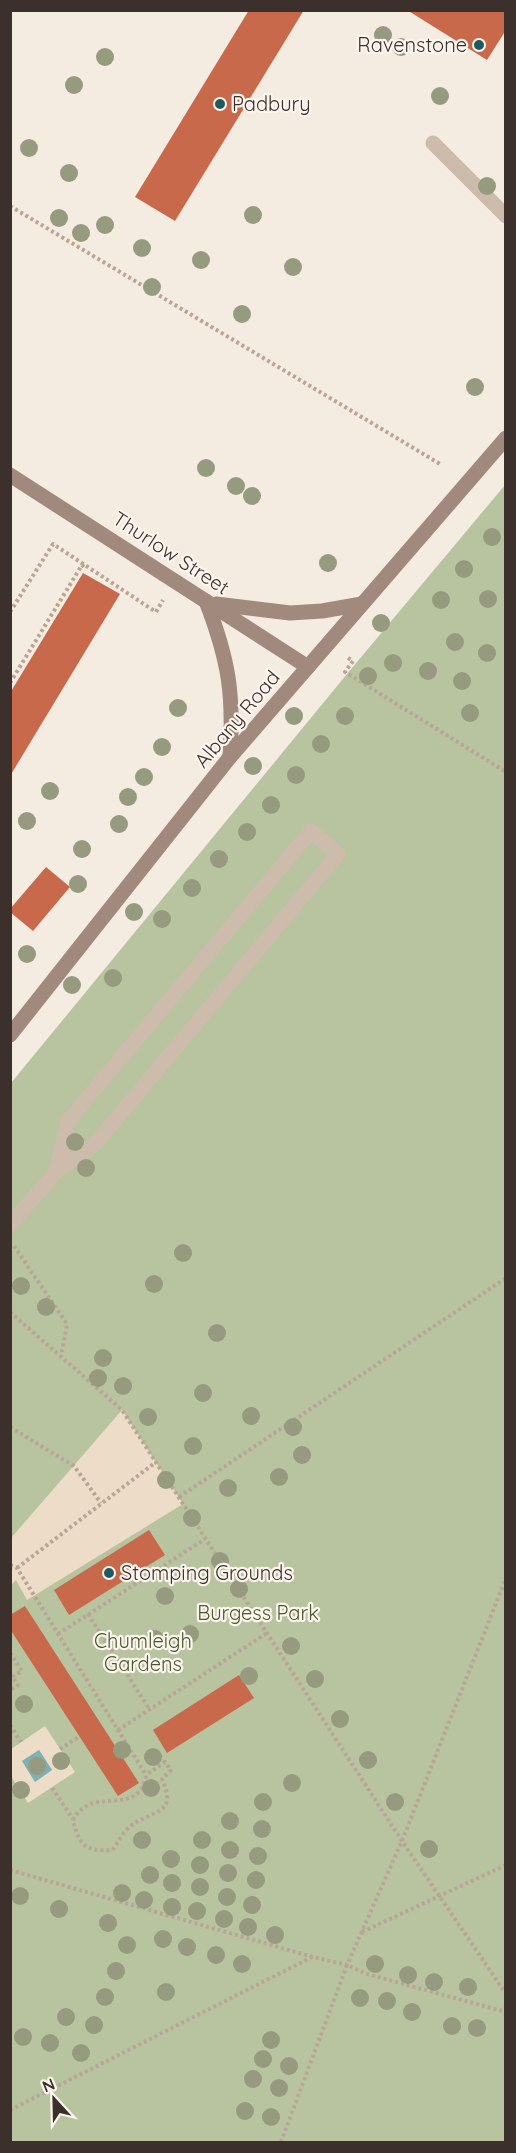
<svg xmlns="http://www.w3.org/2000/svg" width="516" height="2153" viewBox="0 0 516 2153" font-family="Quicksand,sans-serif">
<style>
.green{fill:#b8c4a0}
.plaza{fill:#ecdcc8;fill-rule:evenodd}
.water{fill:#7fb0b2}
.building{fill:#c8694b}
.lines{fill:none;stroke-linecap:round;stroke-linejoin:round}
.path{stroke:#b9a596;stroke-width:4;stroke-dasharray:3 3;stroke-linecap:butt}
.lane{stroke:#cdbbac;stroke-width:15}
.secondary{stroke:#a18a7d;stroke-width:15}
.tree{fill:#969b7f}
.poi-dot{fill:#1f5a5e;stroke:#fbf5ee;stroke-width:2}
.labels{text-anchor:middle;stroke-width:4.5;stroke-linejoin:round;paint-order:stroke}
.poi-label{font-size:20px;fill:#3b302b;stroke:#fbf5ee;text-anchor:start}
.street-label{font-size:20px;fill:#3b302b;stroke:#fbf5ee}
.park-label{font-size:20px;fill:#4a5a2e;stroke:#fbf5ee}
</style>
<rect width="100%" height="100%" fill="#f4ebe1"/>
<polygon class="green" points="505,485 505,2142 11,2142 11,1083 347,674"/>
<g class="plaza">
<polygon points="122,1410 183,1504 27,1600 16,1580 11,1585 11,1538"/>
<path d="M45,1726L75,1772L28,1803L11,1776V1749ZM39,1750L52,1770L35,1781L22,1761Z"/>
</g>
<polygon class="water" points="39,1750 52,1770 35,1782 22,1761"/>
<g class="building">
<polygon points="249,10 304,10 175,221 135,197"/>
<polygon points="407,10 506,10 506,30 487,60"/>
<polygon points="83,573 120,594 10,776 10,693"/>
<polygon points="46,867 70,887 33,931 10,912 10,909"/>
<polygon points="149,1530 165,1555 69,1615 54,1590"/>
<polygon points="25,1606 139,1783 118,1796 10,1629 10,1615"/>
<polygon points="239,1675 254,1698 167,1753 153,1730"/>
</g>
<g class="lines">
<g class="path">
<polyline points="10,206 440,464"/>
<polyline points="10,612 53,544 156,612 163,600"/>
<polyline points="348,658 353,661 345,672 506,772"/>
<polyline points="10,683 82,565 84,567"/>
<polyline points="14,1246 67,1324 61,1356"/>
<polyline points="10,1312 122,1410 402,1841 506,1994"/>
<polyline points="10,1427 74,1466 101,1503"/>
<polyline points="179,1497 506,1278"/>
<path d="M10,1565L17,1568L146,1775C139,1819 92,1784 73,1820C79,1845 85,1852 112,1850C118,1843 124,1830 132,1825C154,1809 178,1815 162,1779L171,1770L165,1762L146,1775"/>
<polyline points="17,1568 156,1462"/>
<polyline points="88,1614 150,1710"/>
<polyline points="58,1634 205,1539"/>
<polyline points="10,1653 22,1671 12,1677 18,1685 10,1690"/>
<polyline points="10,1725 21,1742"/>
<polyline points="118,1730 267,1633"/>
<polyline points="60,1749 80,1736"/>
<polyline points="52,1788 73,1819"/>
<polyline points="10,1870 313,1957 347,1965 402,1841 506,1578"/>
<polyline points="362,1932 506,1865"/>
<polyline points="10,2110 312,1957"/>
<polyline points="281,2142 347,1965 367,1974 506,2012"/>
</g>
<g class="lane">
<polyline points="433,143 506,216"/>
<polyline points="10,1225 56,1172 95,1144 338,854 311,831 68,1121 56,1172"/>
</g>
<g class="secondary">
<polyline points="10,475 308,667"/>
<path d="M206,601C229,661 234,694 230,757"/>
<polyline points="216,604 290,613 322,611 362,604"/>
<polyline points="10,1035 230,757 506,438"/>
</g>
</g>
<g class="tree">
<circle cx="383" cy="35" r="9"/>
<circle cx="401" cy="47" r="9"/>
<circle cx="105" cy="57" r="9"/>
<circle cx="74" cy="85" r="9"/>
<circle cx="440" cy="96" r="9"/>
<circle cx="29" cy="148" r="9"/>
<circle cx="69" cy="173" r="9"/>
<circle cx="487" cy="186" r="9"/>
<circle cx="253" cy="215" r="9"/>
<circle cx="59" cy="218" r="9"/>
<circle cx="105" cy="225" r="9"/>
<circle cx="81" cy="233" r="9"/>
<circle cx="142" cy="248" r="9"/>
<circle cx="201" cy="260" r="9"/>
<circle cx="293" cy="267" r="9"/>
<circle cx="152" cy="287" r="9"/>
<circle cx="242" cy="314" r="9"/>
<circle cx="475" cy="387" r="9"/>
<circle cx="206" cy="468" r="9"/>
<circle cx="236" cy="486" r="9"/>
<circle cx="252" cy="496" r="9"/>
<circle cx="492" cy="537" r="9"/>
<circle cx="328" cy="563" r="9"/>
<circle cx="464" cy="569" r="9"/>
<circle cx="488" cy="599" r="9"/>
<circle cx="441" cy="600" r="9"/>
<circle cx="381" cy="623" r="9"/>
<circle cx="455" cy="642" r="9"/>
<circle cx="487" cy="653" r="9"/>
<circle cx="393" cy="663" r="9"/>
<circle cx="428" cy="671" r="9"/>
<circle cx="368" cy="676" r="9"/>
<circle cx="462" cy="681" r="9"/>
<circle cx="178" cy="708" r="9"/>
<circle cx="470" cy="713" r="9"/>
<circle cx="294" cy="716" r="9"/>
<circle cx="345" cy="716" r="9"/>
<circle cx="321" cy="744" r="9"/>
<circle cx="162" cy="747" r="9"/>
<circle cx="253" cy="766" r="9"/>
<circle cx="296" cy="775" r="9"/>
<circle cx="144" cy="777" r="9"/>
<circle cx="50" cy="791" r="9"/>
<circle cx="128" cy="797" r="9"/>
<circle cx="271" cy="805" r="9"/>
<circle cx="27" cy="821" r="9"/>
<circle cx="119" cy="824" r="9"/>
<circle cx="247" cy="832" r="9"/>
<circle cx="82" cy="849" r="9"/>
<circle cx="219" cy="859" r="9"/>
<circle cx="78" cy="884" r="9"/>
<circle cx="192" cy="888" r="9"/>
<circle cx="134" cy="912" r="9"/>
<circle cx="162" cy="919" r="9"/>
<circle cx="27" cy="954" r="9"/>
<circle cx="113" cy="978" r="9"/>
<circle cx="72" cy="985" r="9"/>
<circle cx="75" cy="1142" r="9"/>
<circle cx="86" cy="1168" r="9"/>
<circle cx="183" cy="1253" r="9"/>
<circle cx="154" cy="1284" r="9"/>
<circle cx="21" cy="1286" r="9"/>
<circle cx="46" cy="1307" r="9"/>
<circle cx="217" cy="1333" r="9"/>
<circle cx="103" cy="1358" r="9"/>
<circle cx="98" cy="1378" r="9"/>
<circle cx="123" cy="1386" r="9"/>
<circle cx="203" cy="1393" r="9"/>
<circle cx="251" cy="1416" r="9"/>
<circle cx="148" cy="1417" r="9"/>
<circle cx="293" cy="1427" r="9"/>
<circle cx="193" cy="1446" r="9"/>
<circle cx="302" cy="1455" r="9"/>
<circle cx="279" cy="1477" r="9"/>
<circle cx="166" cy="1480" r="9"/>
<circle cx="228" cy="1488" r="9"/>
<circle cx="192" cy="1518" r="9"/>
<circle cx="220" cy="1561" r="9"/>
<circle cx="239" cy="1589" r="9"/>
<circle cx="165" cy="1596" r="9"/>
<circle cx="190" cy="1634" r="9"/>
<circle cx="155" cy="1639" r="9"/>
<circle cx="291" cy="1646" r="9"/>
<circle cx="249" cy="1676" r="9"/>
<circle cx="315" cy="1679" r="9"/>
<circle cx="24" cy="1704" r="9"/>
<circle cx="340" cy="1719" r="9"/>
<circle cx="122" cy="1750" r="9"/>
<circle cx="153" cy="1757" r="9"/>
<circle cx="368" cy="1760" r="9"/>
<circle cx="61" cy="1761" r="9"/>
<circle cx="37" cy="1766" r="9"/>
<circle cx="292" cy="1783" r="9"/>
<circle cx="151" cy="1788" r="9"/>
<circle cx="21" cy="1790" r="9"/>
<circle cx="263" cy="1802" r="9"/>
<circle cx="395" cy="1802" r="9"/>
<circle cx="230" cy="1821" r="9"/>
<circle cx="262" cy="1829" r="9"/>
<circle cx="142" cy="1840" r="9"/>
<circle cx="202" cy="1840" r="9"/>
<circle cx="429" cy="1849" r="9"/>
<circle cx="230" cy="1850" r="9"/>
<circle cx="258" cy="1856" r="9"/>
<circle cx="171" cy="1859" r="9"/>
<circle cx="200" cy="1865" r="9"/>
<circle cx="228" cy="1873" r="9"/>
<circle cx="150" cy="1875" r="9"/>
<circle cx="256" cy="1880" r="9"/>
<circle cx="172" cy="1883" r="9"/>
<circle cx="200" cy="1887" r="9"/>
<circle cx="122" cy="1893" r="9"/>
<circle cx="20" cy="1896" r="9"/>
<circle cx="227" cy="1897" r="9"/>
<circle cx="144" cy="1900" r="9"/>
<circle cx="252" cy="1905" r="9"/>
<circle cx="172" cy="1907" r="9"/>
<circle cx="59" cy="1909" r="9"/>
<circle cx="197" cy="1911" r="9"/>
<circle cx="224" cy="1919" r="9"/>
<circle cx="108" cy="1923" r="9"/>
<circle cx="248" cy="1927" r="9"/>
<circle cx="275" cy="1935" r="9"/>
<circle cx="163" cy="1939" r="9"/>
<circle cx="127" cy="1945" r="9"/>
<circle cx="187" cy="1947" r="9"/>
<circle cx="216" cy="1955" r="9"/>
<circle cx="242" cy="1964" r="9"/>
<circle cx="375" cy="1964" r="9"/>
<circle cx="116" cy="1971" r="9"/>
<circle cx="408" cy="1975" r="9"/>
<circle cx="434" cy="1982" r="9"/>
<circle cx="468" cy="1987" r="9"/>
<circle cx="166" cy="1992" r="9"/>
<circle cx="105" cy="1997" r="9"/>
<circle cx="360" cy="1998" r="9"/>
<circle cx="387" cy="2001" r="9"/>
<circle cx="412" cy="2012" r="9"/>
<circle cx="66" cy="2017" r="9"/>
<circle cx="94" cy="2025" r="9"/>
<circle cx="452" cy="2026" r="9"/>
<circle cx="477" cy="2028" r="9"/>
<circle cx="23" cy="2037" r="9"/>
<circle cx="271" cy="2040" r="9"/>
<circle cx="50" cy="2043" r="9"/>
<circle cx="81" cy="2053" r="9"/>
<circle cx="263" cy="2059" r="9"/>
<circle cx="289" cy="2066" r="9"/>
<circle cx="253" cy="2079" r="9"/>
<circle cx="279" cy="2088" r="9"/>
<circle cx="245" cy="2111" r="9"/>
<circle cx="271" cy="2117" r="9"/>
</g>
<g class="poi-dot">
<circle cx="479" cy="45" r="6"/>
<circle cx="220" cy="104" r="6"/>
<circle cx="109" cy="1573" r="6"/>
</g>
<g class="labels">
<g class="poi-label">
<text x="467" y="52" text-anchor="end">Ravenstone</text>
<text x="232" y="111">Padbury</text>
<text x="121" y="1580">Stomping Grounds</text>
</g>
<g class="street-label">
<text transform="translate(171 553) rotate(33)" y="7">Thurlow Street</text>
<text transform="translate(237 719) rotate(-50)" y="7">Albany Road</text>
</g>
<g class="park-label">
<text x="258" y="1620">Burgess Park</text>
<text x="143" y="1648">Chumleigh<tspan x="143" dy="23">Gardens</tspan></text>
</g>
</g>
<rect width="516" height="2153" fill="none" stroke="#3b302b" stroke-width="24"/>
<g transform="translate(54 2099) rotate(338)" stroke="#fbf5ee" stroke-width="4.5" paint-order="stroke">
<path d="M0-4.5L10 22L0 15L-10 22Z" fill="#3b302b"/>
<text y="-9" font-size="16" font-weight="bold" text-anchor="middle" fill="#3b302b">N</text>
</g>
</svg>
